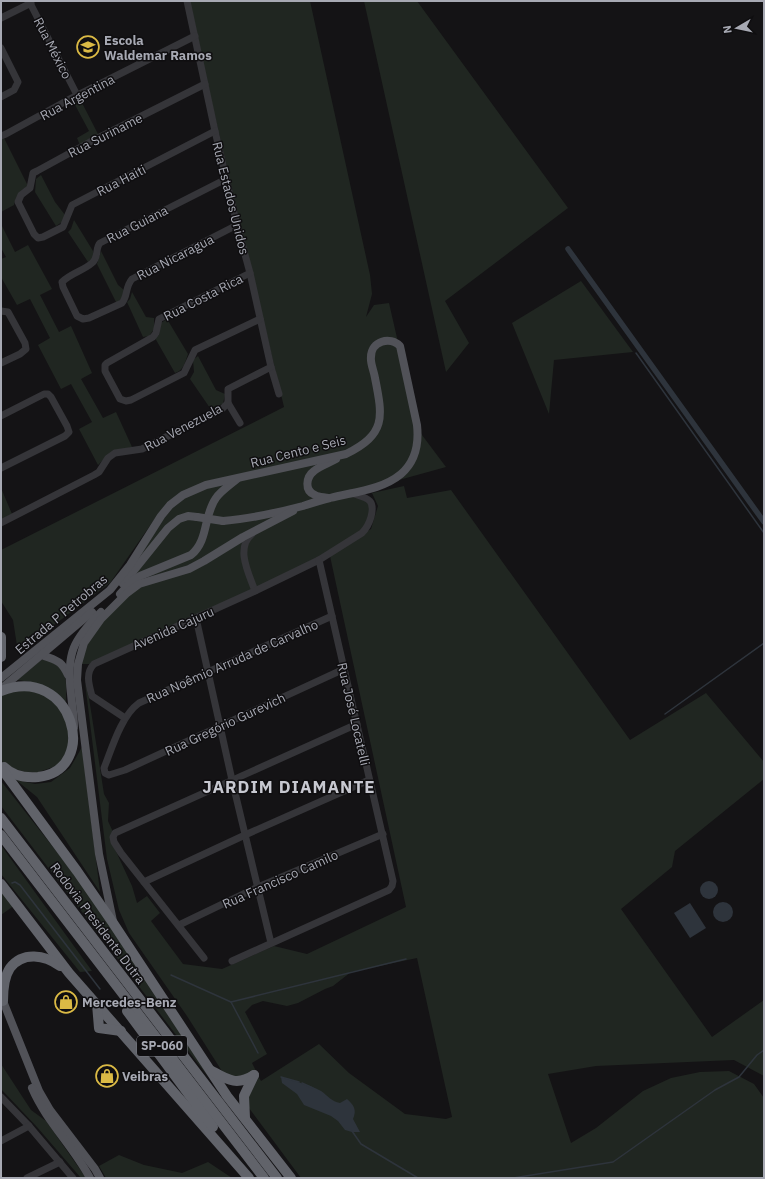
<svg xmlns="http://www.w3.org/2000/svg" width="765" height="1179" viewBox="0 0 765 1179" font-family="'IBM Plex Sans',sans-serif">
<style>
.green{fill:#202621}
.water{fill:#2e343c}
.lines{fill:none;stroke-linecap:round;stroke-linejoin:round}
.stream{stroke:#2e343c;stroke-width:1.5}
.canal{stroke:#2e343c;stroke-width:5.5}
.minor{stroke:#353539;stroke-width:7}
.major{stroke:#515258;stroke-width:8}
.highway{stroke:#61636a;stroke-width:10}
.major-bridge{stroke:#515258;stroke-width:8}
.labels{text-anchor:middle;stroke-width:3;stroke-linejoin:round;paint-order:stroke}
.shield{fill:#0f0e10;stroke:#797a82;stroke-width:1}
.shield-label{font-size:12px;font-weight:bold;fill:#a7a9b3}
.poi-label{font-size:13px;font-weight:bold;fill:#a7a9b3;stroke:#0f0e10;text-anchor:start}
.street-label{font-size:13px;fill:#a7a9b3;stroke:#0f0e10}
.district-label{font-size:17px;font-weight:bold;letter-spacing:1px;fill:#c7c8d0;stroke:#0f0e10}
</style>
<rect width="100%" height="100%" fill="#141315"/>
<g class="green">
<polygon points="190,1 310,1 370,275 372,294 366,317 374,305 389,303 417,425 422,435 446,467 352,493 368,499 373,509 360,535 371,529 378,506 372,493 404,486 407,498 451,490 630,740 706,693 764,762 764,779 675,851 672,867 621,909 712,1037 764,1000 764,1076 734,1060 596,1066 548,1074 571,1143 596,1128 643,1091 671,1078 700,1072 729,1071 754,1084 764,1098 764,1178 301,1178 246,1104 257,1074 261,1081 319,1044 349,1073 405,1114 446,1119 452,1117 417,958 351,972 333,986 325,989 298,1003 287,1006 263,1001 252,1005 245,1012 267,1054 252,1063 257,1073 246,1077 225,1076 187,1016 129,933 119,910 107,859 85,683 89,698 104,794 109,803 108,821 113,832 114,847 132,886 137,903 147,896 160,913 151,921 183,964 222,969 274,946 307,954 406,907 330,556 94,664 78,664 83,645 125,595 127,579 156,517 110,583 18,652 13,620 1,601 1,550 284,407 213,108"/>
<polygon points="364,1 417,1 568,208 445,301 469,343 446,372"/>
<polygon points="80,99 99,136 80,145 77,138 89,131 74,103"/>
<path d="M4,138L28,186C20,191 16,195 14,205L1,212V139Z"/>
<polygon points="41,175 55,202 65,215 62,222 56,226 35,192 36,179"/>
<polygon points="74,220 93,251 94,257 88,262 68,232 71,229"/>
<polygon points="1,224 15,252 28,245 52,289 40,295 59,332 71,326 92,373 81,379 103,418 116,412 132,447 110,453 98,465 79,429 92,422 71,384 61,389 38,345 50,338 30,299 17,305 1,277 1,259 6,257 1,248"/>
<polygon points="101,251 118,285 124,290 123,297 118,302 116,302 97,264"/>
<polygon points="581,281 633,352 554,360 549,414 512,323"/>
<polygon points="132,292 146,317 154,318 154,329 149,336 143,337 127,302 130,299"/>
<path d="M167,319L188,354C185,362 184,370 175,373L155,338L159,335L161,323Z"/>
<polygon points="198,356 216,390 225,394 223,404 210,408 190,379 194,372 193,360"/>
<polygon points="1,488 12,514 1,520"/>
<path d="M41,660C46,660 48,660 53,663C69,671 66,686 66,702C48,686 41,683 17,680Z"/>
<polygon points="27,688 55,700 69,723 68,752 59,765 36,773 25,772 12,768 4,764 1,760 1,693"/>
<polygon points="82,747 100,892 37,797 16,780 35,784 51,782 70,768"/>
<polygon points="1,781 101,908 209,1078 1,806"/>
<polygon points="1,845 8,855 92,971 80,972 1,874"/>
<polygon points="1,887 15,905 1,915"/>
<polygon points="1,1064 31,1110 46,1121 86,1178 81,1178 37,1127 1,1089"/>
<polygon points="119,1155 144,1165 182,1173 208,1162 232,1178 106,1178 99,1166"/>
</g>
<g class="water">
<circle cx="709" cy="890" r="9"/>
<circle cx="723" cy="912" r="10"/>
<polygon points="690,903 706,928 690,938 674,913"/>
<path d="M281,1077C294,1081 308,1084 321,1091C327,1095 332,1102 340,1103L347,1099C354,1105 357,1110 353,1119L360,1132H352L345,1130L338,1121L331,1116L304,1105L297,1094L282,1083Z"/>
</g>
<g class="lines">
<g class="stream">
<polyline points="636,353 764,533"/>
<polyline points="665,714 764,643"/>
<polyline points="12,883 15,882 20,885 100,989"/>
<polyline points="171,975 231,1002 258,1053"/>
<polyline points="231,1002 406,959"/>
<polyline points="281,1077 299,1082"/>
<polyline points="302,1083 313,1088"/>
<polyline points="352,1131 361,1144 418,1178"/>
<polyline points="513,1178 613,1162 715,1090 739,1077 757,1055 764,1050"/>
</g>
<polyline class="canal" points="568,249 764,522"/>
<g class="minor">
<polyline points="29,1 77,95"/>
<polyline points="187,1 215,131 237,225 250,273 271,367 279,394"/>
<polyline points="1,18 31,3"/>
<polyline points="1,48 18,82 14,90 1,97"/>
<polyline points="205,84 90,142 37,171 33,173 30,188 21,195 18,202 34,234 38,238 43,237 63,227 72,205 215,131"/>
<polyline points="1,136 6,134 68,100 195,36"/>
<path d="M226,179L100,243C95,248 99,258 92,263C83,271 71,273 62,282L63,287L77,316L83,319L89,318L122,303C128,296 125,287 132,279L237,225"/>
<polyline points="250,273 159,319 156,333 153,337 107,363 105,365 105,371 120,399 126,401 131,400 184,373 195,350 260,319"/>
<polyline points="1,311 8,312 25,343 26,349 20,354 1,363"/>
<polyline points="228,403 240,423"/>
<polyline points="1,416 44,394 48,394 51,397 67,426 69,432 65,436 1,468"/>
<polyline points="1,523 94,475 99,472 108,458 115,453 142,449 222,409 228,403 228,389 271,367"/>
<path d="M252,534C235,548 249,574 255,591"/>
<path d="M332,616L139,703C121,716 112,748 104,768L105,773L109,775L125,770L344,669"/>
<polyline points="196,618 232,780 271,943"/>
<path d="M125,718L92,696C89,685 85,673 94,664L255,591L319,560L362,533C367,528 369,524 371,517C376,498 366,498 351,493"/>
<polyline points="144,882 245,835 369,780"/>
<polyline points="179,925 258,887 383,834"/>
<polyline points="204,958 121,853 114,842 113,837 115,833 357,724"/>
<polyline points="232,961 389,890 392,886 393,881 319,560"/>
<polyline points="1,1097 29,1126 73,1178"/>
<polyline points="1,1141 29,1126"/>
<polyline points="27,1178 60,1162"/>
</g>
<g class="major">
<path d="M328,498C324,497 318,497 315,495C304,491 306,477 314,471C320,466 329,463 336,459"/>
<polyline points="123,584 168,528 179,519 188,516 197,517"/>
<path d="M120,594L133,580L140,576L191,555C209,540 203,516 216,498C221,491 230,485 237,479"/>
<path d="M42,655C57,661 61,660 68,675"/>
<path d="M1,678L110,590L130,565L161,516L170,505L183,495L206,485L346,454C386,434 383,418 375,378C374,371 370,363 371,357C371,341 390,336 400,346L417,425C419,443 416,461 401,474C382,490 353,492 330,498C321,500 312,503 303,506C280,512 247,519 223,521"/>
<polyline points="1,689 92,612"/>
<path d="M74,727C74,716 72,705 71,694C66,653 73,640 101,612"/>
<polyline points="113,921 99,854 77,680 78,664 84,643 101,619 127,593 139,584 189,569 204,561 243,537 293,511"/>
<polyline points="1,996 39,1091 50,1110 95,1169 100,1178"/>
<path d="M32,1088C46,1121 73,1146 90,1178"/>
</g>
<g class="highway">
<polyline points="1,637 1,657"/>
<path d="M1,691C73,663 101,770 38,777C26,778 13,776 4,767"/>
<polyline points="1,768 77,871 113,923 227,1096 291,1178"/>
<polyline points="1,818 277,1178"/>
<polyline points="1,835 264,1178"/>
<polyline points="1,884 69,973 249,1178"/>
<path d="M3,1001C3,991 4,977 10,968C23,951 45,955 60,966"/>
<polyline points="97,1004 99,1028 121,1031"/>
<polyline points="127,1011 213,1127"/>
<path d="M212,1071C228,1080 237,1086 254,1075"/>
<polyline points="245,1118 244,1096 254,1075"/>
</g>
<polyline class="major-bridge" points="197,517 223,521"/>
</g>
<defs>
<g id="school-ring" transform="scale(1.15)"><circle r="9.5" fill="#0f0e10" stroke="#dbba45" stroke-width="1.5"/><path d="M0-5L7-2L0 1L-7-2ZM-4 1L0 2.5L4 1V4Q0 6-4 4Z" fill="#dbba45"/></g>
<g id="shop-ring" transform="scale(1.15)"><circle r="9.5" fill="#0f0e10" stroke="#dbba45" stroke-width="1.5"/><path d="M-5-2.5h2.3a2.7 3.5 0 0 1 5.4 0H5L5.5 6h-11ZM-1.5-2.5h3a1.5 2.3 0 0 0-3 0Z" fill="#dbba45"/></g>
</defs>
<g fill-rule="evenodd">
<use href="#school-ring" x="88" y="47"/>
<use href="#shop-ring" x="66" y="1002"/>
<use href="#shop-ring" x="107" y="1076"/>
</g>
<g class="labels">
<rect class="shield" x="137" y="1036" width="50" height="20" rx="3"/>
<g class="shield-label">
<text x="162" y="1050">SP-060</text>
</g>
<g class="poi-label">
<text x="104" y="45">Escola<tspan x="104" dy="15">Waldemar Ramos</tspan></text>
<text x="82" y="1007">Mercedes-Benz</text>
<text x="122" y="1081">Veibras</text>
</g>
<g class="street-label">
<text transform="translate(53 48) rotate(63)" y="5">Rua México</text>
<text transform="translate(77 97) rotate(-28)" y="5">Rua Argentina</text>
<text transform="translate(105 135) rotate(-27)" y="5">Rua Suriname</text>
<text transform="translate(121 180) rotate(-27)" y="5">Rua Haiti</text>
<text transform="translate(231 198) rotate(76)" y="5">Rua Estados Unidos</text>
<text transform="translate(137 224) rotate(-27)" y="5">Rua Guiana</text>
<text transform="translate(175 257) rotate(-27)" y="5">Rua Nicaragua</text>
<text transform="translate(203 297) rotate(-27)" y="5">Rua Costa Rica</text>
<text transform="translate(183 427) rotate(-28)" y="5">Rua Venezuela</text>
<text transform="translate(298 451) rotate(-14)" y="5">Rua Cento e Seis</text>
<text transform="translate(61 614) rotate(-40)" y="5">Estrada P Petrobras</text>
<text transform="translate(173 628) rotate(-24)" y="5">Avenida Cajuru</text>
<text transform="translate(232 661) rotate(-24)" y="5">Rua Noêmio Arruda de Carvalho</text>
<text transform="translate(354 714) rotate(77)" y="5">Rua José Locatelli</text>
<text transform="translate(225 724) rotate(-25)" y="5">Rua Gregório Gurevich</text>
<text transform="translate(280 879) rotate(-24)" y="5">Rua Francisco Camilo</text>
<text transform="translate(98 923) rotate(53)" y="5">Rodovia Presidente Dutra</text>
</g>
<g class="district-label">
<text x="289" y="793">JARDIM DIAMANTE</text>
</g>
</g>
<rect width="765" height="1179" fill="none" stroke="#a7a9b3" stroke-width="4"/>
<g transform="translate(737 28) rotate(261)" stroke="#0f0e10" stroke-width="3" paint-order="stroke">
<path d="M0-3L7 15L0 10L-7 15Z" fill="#a7a9b3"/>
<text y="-6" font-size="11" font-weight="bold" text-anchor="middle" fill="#a7a9b3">N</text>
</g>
</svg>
